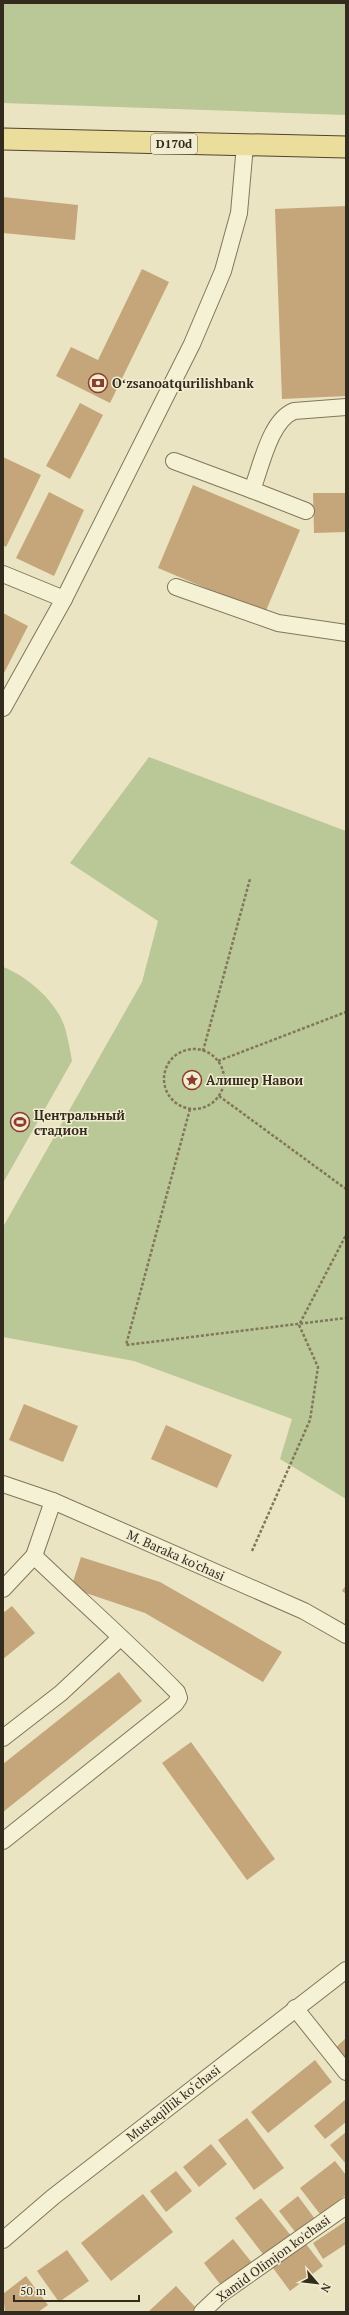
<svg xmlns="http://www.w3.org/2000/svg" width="349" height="2315" viewBox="0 0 349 2315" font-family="'PT Serif',serif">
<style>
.green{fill:#bac797}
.building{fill:#c5a57a}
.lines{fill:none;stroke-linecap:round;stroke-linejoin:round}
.minor-casing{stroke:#82765b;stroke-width:18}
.major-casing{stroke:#50432f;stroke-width:23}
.path{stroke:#82765b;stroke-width:2.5;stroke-dasharray:3 2;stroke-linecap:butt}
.minor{stroke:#f5f1d4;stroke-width:16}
.major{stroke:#ebde9c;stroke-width:21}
.labels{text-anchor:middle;stroke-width:3;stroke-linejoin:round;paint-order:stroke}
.shield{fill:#f2edd1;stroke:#6c6554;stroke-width:1}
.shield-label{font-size:12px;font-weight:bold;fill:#332b1e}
.poi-label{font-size:13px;font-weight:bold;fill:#332b1e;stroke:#f2edd1;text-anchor:start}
.street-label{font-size:13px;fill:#332b1e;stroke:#f2edd1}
</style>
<rect width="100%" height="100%" fill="#eae4c2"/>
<g class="green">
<polygon points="3,3 346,3 346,115 3,103"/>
<polygon points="149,757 346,831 346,1499 280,1459 292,1419 134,1361 3,1337 3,1227 142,982 158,921 70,863"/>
<path d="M3,967C27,976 57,1002 65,1028C68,1039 70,1050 72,1061L3,1183Z"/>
</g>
<g class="building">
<polygon points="3,197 78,205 75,240 3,233"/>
<polygon points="346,206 346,396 282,399 275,209"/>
<polygon points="142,269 169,282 110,403 56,376 71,347 98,360"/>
<polygon points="80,403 103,415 70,479 46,466"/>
<polygon points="3,457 41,475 6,547 3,545"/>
<polygon points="193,485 300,530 265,613 158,568"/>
<polygon points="49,492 84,510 54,576 16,558"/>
<polygon points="313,493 346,493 346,532 314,533"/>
<polygon points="3,613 28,626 3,675"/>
<polygon points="24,1404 78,1426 63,1462 9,1440"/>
<polygon points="166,1425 232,1455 217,1488 151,1459"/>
<polygon points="81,1557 160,1582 282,1652 263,1682 145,1613 71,1588"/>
<polygon points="346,1585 346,1594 342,1591"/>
<polygon points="12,1606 35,1633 3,1659 3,1613"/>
<polygon points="119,1672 142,1701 3,1812 3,1764"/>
<polygon points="191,1742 275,1859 247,1880 162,1763"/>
<polygon points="346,2038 346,2064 333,2050"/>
<polygon points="315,2060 332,2082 268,2133 251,2112"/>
<polygon points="345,2100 346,2122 325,2139 314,2126"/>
<polygon points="247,2118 284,2168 254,2190 218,2140"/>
<polygon points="346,2132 346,2164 330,2145"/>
<polygon points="211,2144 227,2164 199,2187 183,2167"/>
<polygon points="335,2161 346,2175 346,2195 320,2214 300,2188"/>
<polygon points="176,2171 192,2191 166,2212 150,2191"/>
<polygon points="143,2194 173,2232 111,2281 81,2243"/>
<polygon points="298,2196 315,2219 296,2233 279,2211"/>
<polygon points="261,2198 292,2237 266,2258 235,2218"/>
<polygon points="346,2221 346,2244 323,2259 313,2243"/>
<polygon points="233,2239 253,2264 223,2288 204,2263"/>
<polygon points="306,2244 323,2266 290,2291 273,2268"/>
<polygon points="67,2250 89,2281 59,2302 37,2271"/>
<polygon points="26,2276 48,2305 38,2312 5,2312 3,2294"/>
<polygon points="176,2286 196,2308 192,2312 148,2312"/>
</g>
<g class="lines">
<g class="minor-casing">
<g id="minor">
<path d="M174,461L252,490C261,467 270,420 294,411L346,407"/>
<polyline points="252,490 306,511"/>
<polyline points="3,574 64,599"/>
<polyline points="176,587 278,623 346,633"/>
<polyline points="3,708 64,599 192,344 223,271 239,213 245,145"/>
<polyline points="3,1484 53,1501 304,1611 346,1635"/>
<polyline points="3,1589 34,1556 53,1501"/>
<polyline points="3,1738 61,1693 120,1638"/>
<path d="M3,1841L175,1704L179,1698L177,1692C131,1645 82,1602 34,1556"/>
<polyline points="295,2008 346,2072"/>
<polyline points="3,2240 53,2197 346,1970"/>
<polyline points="202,2312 221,2294 346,2206"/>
</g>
</g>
<g class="major-casing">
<polyline id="major" points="3,139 346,147"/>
</g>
<g class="path">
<circle cx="194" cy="1079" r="30"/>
<polyline points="203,1051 250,879"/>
<polyline points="218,1061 346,1012"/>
<polyline points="219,1096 346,1189"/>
<polyline points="190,1109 126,1345 346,1318"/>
<polyline points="252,1551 310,1420 318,1367 299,1325 346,1235"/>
</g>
<use href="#minor" class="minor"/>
<use href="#major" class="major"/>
</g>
<defs>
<g id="bank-ring" transform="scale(1)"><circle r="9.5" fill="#f2edd1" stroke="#8c3d30" stroke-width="1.5"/><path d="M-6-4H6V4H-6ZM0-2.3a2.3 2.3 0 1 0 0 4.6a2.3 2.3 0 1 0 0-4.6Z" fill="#8c3d30"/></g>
<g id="sight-ring" transform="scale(1)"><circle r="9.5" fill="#f2edd1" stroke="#8c3d30" stroke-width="1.5"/><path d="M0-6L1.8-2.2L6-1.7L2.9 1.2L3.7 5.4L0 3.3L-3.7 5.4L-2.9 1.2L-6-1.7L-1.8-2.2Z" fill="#8c3d30"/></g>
<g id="stadium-ring" transform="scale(1)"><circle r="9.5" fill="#f2edd1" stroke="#8c3d30" stroke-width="1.5"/><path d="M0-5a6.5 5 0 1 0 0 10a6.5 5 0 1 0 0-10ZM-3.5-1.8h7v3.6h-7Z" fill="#8c3d30"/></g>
</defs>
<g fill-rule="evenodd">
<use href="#bank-ring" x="98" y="383"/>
<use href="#sight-ring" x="192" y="1080"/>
<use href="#stadium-ring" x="20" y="1122"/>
</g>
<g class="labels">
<rect class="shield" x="151" y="134" width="46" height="20" rx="3"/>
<g class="shield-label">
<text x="174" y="148">D170d</text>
</g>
<g class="poi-label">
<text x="112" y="388">Oʻzsanoatqurilishbank</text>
<text x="206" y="1085">Алишер Навои</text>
<text x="34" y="1120">Центральный<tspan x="34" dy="15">стадион</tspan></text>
</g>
<g class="street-label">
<text transform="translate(176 1555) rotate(24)" y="5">M. Baraka ko'chasi</text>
<text transform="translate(173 2103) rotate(-38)" y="5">Mustaqillik ko‘chasi</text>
<text transform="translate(273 2258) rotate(-36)" y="5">Xamid Olimjon ko'chasi</text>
</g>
</g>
<rect width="349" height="2315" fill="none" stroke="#332b1e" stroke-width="8"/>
<g transform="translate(317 2283) rotate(118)" stroke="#f2edd1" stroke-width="3" paint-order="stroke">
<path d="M0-3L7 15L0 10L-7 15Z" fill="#332b1e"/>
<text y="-6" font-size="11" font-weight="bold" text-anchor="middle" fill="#332b1e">N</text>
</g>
<path d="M14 2295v6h125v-6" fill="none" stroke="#332b1e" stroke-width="2"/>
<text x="20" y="2295" font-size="12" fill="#332b1e" stroke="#f2edd1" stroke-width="3" paint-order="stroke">50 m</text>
</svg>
